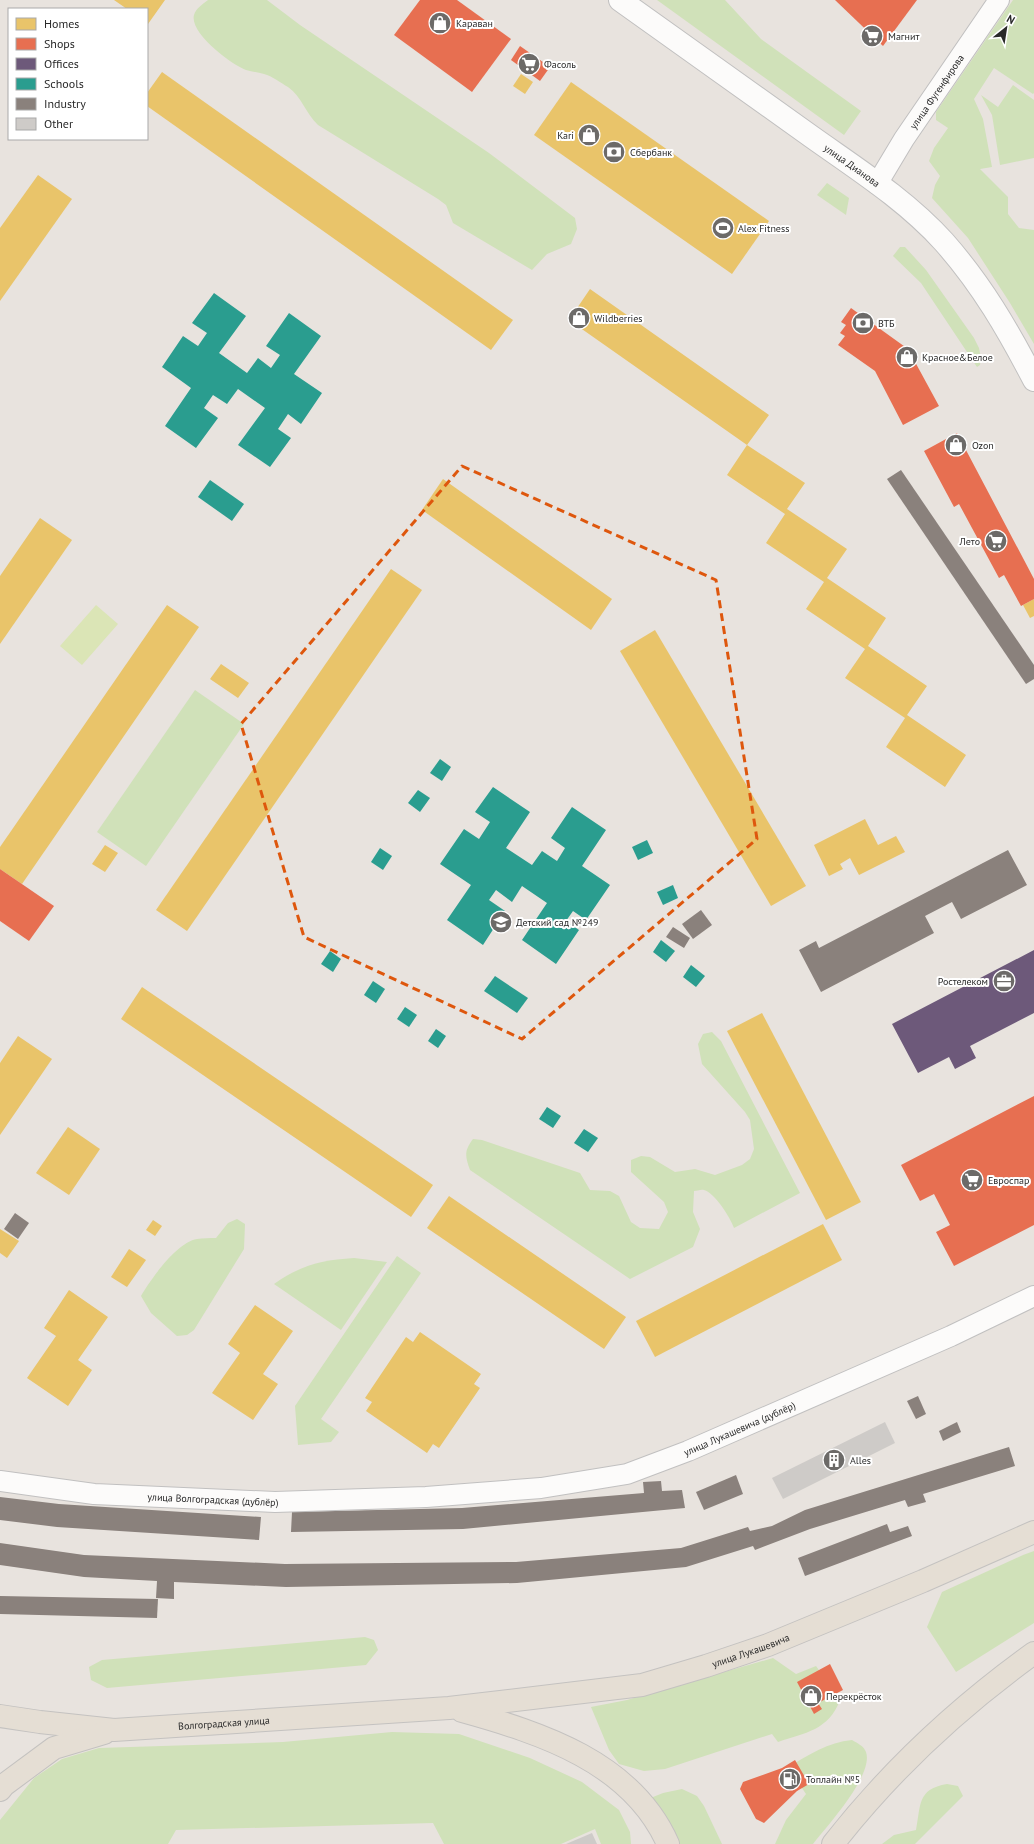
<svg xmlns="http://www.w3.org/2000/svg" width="1034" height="1844" viewBox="0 0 1034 1844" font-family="'PT Sans',sans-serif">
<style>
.green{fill:#d0e1b9}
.pitch{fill:#dbe5b6}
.homes{fill:#e9c46a}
.shops{fill:#e76f51}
.offices{fill:#6d597a}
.schools{fill:#2a9d8f}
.industry{fill:#8a817c}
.building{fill:#cecbc8}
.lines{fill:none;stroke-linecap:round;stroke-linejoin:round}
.street-casing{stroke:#c1c0c0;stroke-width:22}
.secondary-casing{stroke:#c1c0c0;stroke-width:24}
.primary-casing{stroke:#c4c2c0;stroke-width:24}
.street{stroke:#fcfbfa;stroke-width:20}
.secondary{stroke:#fcfbfa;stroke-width:22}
.primary{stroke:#e5ded4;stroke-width:22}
.marked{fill:none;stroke:#de570d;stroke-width:3;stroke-dasharray:8 5;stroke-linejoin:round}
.labels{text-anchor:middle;stroke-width:4;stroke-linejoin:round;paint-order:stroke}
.poi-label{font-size:10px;fill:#292929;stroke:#fff;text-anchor:start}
.street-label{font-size:10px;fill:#292929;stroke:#fff}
</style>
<rect width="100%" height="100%" fill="#e8e3de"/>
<g class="green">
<path d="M208,0H267L300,25L489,153L575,218L577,229L571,244L547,254L532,270L453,223L446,205L438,199L318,125C306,114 302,97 288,87C281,83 272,76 264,74C258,72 252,72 246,70C232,65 189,33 194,15C196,8 203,4 208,0Z"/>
<polygon points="657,0 725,0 761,39 861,111 844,135"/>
<polygon points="1013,0 1034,0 1034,93 1033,94 994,68 974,99 983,119 992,167 980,169 1008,197 1008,214 1019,228 1034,230 1034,344 1010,303 968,238 932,198 935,185 940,176 929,161 934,148 948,128 936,120 936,112"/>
<polygon points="1013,85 1034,100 1034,158 1000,165 992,115 981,95 998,107"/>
<polygon points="827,183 849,198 846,215 817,195"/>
<polygon points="900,247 905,247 926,270 974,338 979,348 981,358 980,365 977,367 921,283 893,256"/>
<polygon points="195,690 244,724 146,866 97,832"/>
<path d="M712,1032L721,1041L800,1193L734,1228C730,1217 715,1193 704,1190C701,1189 697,1191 694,1191L693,1212L700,1229L693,1247L630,1279L470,1170C465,1156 464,1151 473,1139L482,1140L580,1173L590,1190L610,1191L619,1196L631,1222L640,1228L659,1229L668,1212L664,1202L631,1172V1160L641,1156L650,1157L675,1172L695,1169L715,1175L742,1165L750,1159L754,1149L750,1120L745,1112L702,1064L698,1044L703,1034Z"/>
<path d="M237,1219L245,1224L244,1249L194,1330L187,1335L177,1336L151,1313L141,1296C151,1279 177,1242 197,1239C203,1238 210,1238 216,1238L228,1223Z"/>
<polygon points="397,1256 421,1273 321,1419 339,1432 331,1442 298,1445 295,1406"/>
<path d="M354,1258L387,1262L341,1330L274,1284C301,1265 322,1260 354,1258Z"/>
<polygon points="1034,1551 1034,1623 956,1672 927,1627 942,1592 1023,1555"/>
<polygon points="365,1637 374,1640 378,1650 366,1665 107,1688 91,1680 89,1667 102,1660"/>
<path d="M773,1658L796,1674L816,1666L840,1700C829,1730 805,1733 778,1742L772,1734L665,1769L644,1771L619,1764L609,1750L591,1707L627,1700Z"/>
<polygon points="392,1732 459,1734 530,1758 582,1782 619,1810 630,1832 631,1844 601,1844 595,1829 561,1844 444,1844 433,1823 176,1830 168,1844 0,1844 0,1820 34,1778 62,1759 99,1748 283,1742"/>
<path d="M852,1740C857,1743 864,1746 866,1752C874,1775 827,1826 813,1844H775L786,1820L806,1794L788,1767C809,1755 828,1742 852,1740Z"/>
<path d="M947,1784L958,1786L963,1796L915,1844H882L894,1835L916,1830C921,1805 917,1789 947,1784Z"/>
<polygon points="682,1789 697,1796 704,1806 722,1844 676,1844 648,1799 663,1793"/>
</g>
<polygon class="pitch" points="96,605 118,624 82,665 60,646"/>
<g class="homes">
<polygon points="114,0 165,0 148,24 147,9 127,9"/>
<polygon points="162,72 513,320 491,350 147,106 147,93"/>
<polygon points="521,74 533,82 525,94 513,86"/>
<polygon points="571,82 769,221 732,274 534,135"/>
<polygon points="38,175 72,199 0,301 0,228"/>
<polygon points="590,289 769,415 747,445 805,483 787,509 847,549 827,578 886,618 868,646 927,686 907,715 966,755 945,787 886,747 905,718 845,678 865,649 806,609 824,582 766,543 785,514 727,475 747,445 569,320"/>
<polygon points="443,479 612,599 591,630 422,510"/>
<polygon points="40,518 72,540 0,644 0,576"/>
<polygon points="391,569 422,590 187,931 156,910"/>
<polygon points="1034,599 1034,616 1030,618 1023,605"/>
<polygon points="167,605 199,627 22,884 0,869 0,847"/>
<polygon points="655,630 806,886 771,906 620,651"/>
<polygon points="221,664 249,683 238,698 210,679"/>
<polygon points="865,819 878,845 896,836 905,852 859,875 850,858 840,864 843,869 829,876 814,845"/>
<polygon points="105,845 118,853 105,872 92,864"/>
<polygon points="142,987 433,1185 411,1217 121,1019"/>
<polygon points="762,1013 861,1202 826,1220 727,1031"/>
<polygon points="18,1036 52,1059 0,1135 0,1063"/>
<polygon points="68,1127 100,1149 69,1195 36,1173"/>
<polygon points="449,1196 626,1317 604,1349 427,1228"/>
<polygon points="153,1220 162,1226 155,1236 146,1230"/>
<polygon points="823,1224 842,1260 655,1357 636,1321"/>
<polygon points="0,1229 19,1241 7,1258 0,1253"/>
<polygon points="129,1249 146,1260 127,1287 111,1277"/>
<polygon points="69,1290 108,1317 78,1360 92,1370 68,1406 27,1378 56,1336 44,1328"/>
<polygon points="255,1305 293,1331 263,1374 278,1384 253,1420 212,1393 240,1353 228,1344"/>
<polygon points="420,1332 481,1374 474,1384 480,1388 439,1448 433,1444 427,1453 366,1411 372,1402 365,1398 406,1337 413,1342"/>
</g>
<g class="shops">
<polygon points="420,0 457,0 511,39 472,92 394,35"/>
<polygon points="835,0 917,0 883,46"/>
<polygon points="520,46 550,67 540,81 511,60"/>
<polygon points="851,308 908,349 939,406 903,425 875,371 838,345 845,336 840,333 846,325 841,322"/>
<polygon points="957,433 1034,579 1034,599 1021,606 1004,575 999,578 959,504 954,507 924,451"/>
<polygon points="0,869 54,906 29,941 0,921"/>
<polygon points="1034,1096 1034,1225 954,1266 936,1232 950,1225 934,1194 920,1201 901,1165"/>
<polygon points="830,1664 843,1690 818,1703 822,1709 814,1714 797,1682"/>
<polygon points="795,1760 809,1784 797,1791 764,1823 756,1819 740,1789 743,1782 782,1768"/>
</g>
<polygon class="offices" points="1034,950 1034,1013 970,1046 976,1058 955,1069 949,1057 918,1073 892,1024"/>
<g class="schools">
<polygon points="214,293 246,316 219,353 247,373 258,358 271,368 280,355 266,346 289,313 321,336 294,374 322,393 301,424 288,414 278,429 291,438 270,467 238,445 265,408 238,389 227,404 213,395 204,408 218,418 196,448 165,426 191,388 162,367 183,336 198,346 207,333 192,323"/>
<polygon points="210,480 244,504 232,521 198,497"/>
<polygon points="440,759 451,767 442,781 430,773"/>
<polygon points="493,787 530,812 506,848 532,865 542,851 557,861 565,848 551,838 572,807 606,830 582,866 610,885 586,920 573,911 566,921 579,930 556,964 522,940 547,903 522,886 512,902 496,890 489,900 505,911 483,945 447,920 471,885 440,864 464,829 479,839 490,822 475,812"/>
<polygon points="418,790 430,798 420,812 408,803"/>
<polygon points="647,840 653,853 638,860 632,847"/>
<polygon points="380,848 392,856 383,870 371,862"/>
<polygon points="673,885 678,898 663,905 657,892"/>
<polygon points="661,940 675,951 666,962 653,952"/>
<polygon points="330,951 341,959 333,972 321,964"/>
<polygon points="691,965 705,976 696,987 683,977"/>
<polygon points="495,976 528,998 517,1013 484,991"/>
<polygon points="373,981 385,989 376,1003 364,995"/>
<polygon points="405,1007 417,1015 409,1027 397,1019"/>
<polygon points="436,1029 446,1036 438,1048 428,1041"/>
<polygon points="547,1107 561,1116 553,1128 539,1119"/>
<polygon points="584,1129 598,1138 588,1152 574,1143"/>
</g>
<g class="industry">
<polygon points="901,470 1034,665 1034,679 1026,684 887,479"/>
<polygon points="1008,850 1027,885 961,919 952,902 925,916 934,933 821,992 799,950 816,941 819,948"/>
<polygon points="701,910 712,925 693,939 682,924"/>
<polygon points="673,927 690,938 684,948 666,937"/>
<polygon points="15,1213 29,1223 18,1239 4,1229"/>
<polygon points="918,1396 926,1414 916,1419 907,1401"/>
<polygon points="957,1422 961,1432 943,1441 939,1431"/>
<polygon points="1009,1447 1015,1466 923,1494 926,1502 908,1507 905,1500 810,1529 755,1550 753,1546 686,1567 517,1583 286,1587 174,1582 174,1599 156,1598 157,1581 84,1577 0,1565 0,1543 84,1555 285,1564 516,1562 681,1548 748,1527 750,1531 772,1526 805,1510"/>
<polygon points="736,1475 743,1494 704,1510 696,1492"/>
<polygon points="661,1481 662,1491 682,1490 685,1508 463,1529 291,1532 292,1512 462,1508 644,1493 643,1482"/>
<polygon points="0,1497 59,1504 261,1517 259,1540 57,1527 0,1520"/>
<polygon points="887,1524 890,1532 908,1526 912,1536 805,1576 798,1558"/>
<polygon points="0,1596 158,1599 157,1618 0,1614"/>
</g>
<g class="building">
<polygon points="885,1422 895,1443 783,1499 772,1478"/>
<polygon points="592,1833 597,1844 566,1844"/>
</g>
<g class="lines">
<g class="street-casing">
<g id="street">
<path id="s1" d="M877,184L904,139L999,0"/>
<path id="s2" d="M0,1481L94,1494L275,1502L426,1497L541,1488L627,1474L688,1451L951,1336L1034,1296"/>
</g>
</g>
<g class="secondary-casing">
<g id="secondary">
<path id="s3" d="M620,0C684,46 748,91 812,137C857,169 906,200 944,242C982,285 1008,330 1034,380"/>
</g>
</g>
<g class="primary-casing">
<g id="primary">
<path d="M462,1711C541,1733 632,1762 668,1844"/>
<path id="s4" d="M0,1716L40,1722L114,1730L449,1708L642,1685L706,1666L768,1645L923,1581L1034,1532"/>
<polyline points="0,1790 4,1785 54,1748 104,1733"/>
<path d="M833,1844C890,1771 959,1707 1034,1653"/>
</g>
</g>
<use href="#street" class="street"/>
<use href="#secondary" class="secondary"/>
<use href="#primary" class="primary"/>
</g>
<path class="marked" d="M462,466L716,580L757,839L522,1039L304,937L241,724Z"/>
<defs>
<g id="shop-disc" transform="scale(1.15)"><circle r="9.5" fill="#6c6a68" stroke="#fff"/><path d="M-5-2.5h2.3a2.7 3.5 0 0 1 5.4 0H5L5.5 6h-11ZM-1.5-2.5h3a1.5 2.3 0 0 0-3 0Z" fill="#fff"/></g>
<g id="supermarket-disc" transform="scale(1.15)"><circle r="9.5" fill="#6c6a68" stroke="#fff"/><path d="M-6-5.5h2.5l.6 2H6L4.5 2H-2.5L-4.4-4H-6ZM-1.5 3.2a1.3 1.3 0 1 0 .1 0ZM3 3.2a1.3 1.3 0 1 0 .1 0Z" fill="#fff"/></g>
<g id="bank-disc" transform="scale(1.15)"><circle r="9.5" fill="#6c6a68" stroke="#fff"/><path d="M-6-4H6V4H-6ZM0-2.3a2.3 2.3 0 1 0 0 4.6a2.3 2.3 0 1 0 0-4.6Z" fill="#fff"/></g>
<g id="stadium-disc" transform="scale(1.15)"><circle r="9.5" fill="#6c6a68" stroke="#fff"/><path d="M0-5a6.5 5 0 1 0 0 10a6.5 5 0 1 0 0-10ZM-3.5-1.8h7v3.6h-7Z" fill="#fff"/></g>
<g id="school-disc" transform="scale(1.15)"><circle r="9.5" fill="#6c6a68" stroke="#fff"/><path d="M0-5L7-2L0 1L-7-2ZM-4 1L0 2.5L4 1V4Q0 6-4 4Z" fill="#fff"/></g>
<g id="office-disc" transform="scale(1.15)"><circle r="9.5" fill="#6c6a68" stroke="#fff"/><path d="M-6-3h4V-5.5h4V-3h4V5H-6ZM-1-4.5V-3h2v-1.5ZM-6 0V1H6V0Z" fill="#fff"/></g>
<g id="building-disc" transform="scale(1.15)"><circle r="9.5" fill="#6c6a68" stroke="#fff"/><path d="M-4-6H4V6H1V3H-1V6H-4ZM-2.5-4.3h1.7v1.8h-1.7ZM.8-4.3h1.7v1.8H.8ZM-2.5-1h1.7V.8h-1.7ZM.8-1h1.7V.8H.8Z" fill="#fff"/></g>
<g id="fuel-disc" transform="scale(1.15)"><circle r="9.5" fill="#6c6a68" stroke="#fff"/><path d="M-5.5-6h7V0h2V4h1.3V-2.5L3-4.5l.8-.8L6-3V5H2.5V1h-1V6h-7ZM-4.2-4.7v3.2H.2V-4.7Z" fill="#fff"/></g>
</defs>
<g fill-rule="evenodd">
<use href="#shop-disc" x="440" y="23"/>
<use href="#supermarket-disc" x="872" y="36"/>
<use href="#supermarket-disc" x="529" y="64"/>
<use href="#shop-disc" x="589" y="135"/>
<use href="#bank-disc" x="614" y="152"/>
<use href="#stadium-disc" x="723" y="228"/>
<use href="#shop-disc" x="579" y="318"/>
<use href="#bank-disc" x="863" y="323"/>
<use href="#shop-disc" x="907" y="357"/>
<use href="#shop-disc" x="956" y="445"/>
<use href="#supermarket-disc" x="996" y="541"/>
<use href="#school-disc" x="501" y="922"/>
<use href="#office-disc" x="1004" y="981"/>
<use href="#supermarket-disc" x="972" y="1180"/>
<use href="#building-disc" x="834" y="1460"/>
<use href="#shop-disc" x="811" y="1696"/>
<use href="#fuel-disc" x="790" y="1779"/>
</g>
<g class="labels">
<g class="poi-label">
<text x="456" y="27">Караван</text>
<text x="888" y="40">Магнит</text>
<text x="544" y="68">Фасоль</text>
<text x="574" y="139" text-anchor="end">Kari</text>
<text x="630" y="156">Сбербанк</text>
<text x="738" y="232">Alex Fitness</text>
<text x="594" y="322">Wildberries</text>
<text x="878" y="327">ВТБ</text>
<text x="922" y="361">Красное&amp;Белое</text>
<text x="972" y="449">Ozon</text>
<text x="980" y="545" text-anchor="end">Лето</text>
<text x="516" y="926">Детский сад №249</text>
<text x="988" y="985" text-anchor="end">Ростелеком</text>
<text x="988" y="1184">Евроспар</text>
<text x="850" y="1464">Alles</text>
<text x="826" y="1700">Перекрёсток</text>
<text x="806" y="1783">Топлайн №5</text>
</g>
<g class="street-label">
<text dy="4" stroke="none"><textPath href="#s1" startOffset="110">улица Фугенфирова</textPath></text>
<text dy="4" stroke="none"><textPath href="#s3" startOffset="285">улица Дианова</textPath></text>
<text dy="4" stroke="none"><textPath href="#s2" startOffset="751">улица Лукашевича (дублёр)</textPath></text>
<text dy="4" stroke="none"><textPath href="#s2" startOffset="214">улица Волгоградская (дублёр)</textPath></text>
<text dy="4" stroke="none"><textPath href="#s4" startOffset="759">улица Лукашевича</textPath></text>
<text dy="4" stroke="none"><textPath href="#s4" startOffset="225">Волгоградская улица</textPath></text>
</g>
</g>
<rect x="8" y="8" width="140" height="132" fill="#ffffff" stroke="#a9a9a9"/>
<rect x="16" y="18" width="20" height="12" fill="#e9c46a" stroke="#a9a9a9"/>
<text x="44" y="28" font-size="12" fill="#292929">Homes</text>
<rect x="16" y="38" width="20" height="12" fill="#e76f51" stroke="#a9a9a9"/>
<text x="44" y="48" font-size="12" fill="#292929">Shops</text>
<rect x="16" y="58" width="20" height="12" fill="#6d597a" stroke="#a9a9a9"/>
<text x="44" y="68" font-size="12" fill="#292929">Offices</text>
<rect x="16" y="78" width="20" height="12" fill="#2a9d8f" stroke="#a9a9a9"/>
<text x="44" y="88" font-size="12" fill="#292929">Schools</text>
<rect x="16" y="98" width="20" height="12" fill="#8a817c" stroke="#a9a9a9"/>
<text x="44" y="108" font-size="12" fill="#292929">Industry</text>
<rect x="16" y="118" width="20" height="12" fill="#cecbc8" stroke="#a9a9a9"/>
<text x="44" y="128" font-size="12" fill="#292929">Other</text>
<g transform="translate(1006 28) rotate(30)" stroke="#ffffff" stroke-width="3" paint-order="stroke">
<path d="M0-3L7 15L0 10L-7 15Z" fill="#292929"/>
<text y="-6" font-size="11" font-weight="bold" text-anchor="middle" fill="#292929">N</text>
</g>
</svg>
